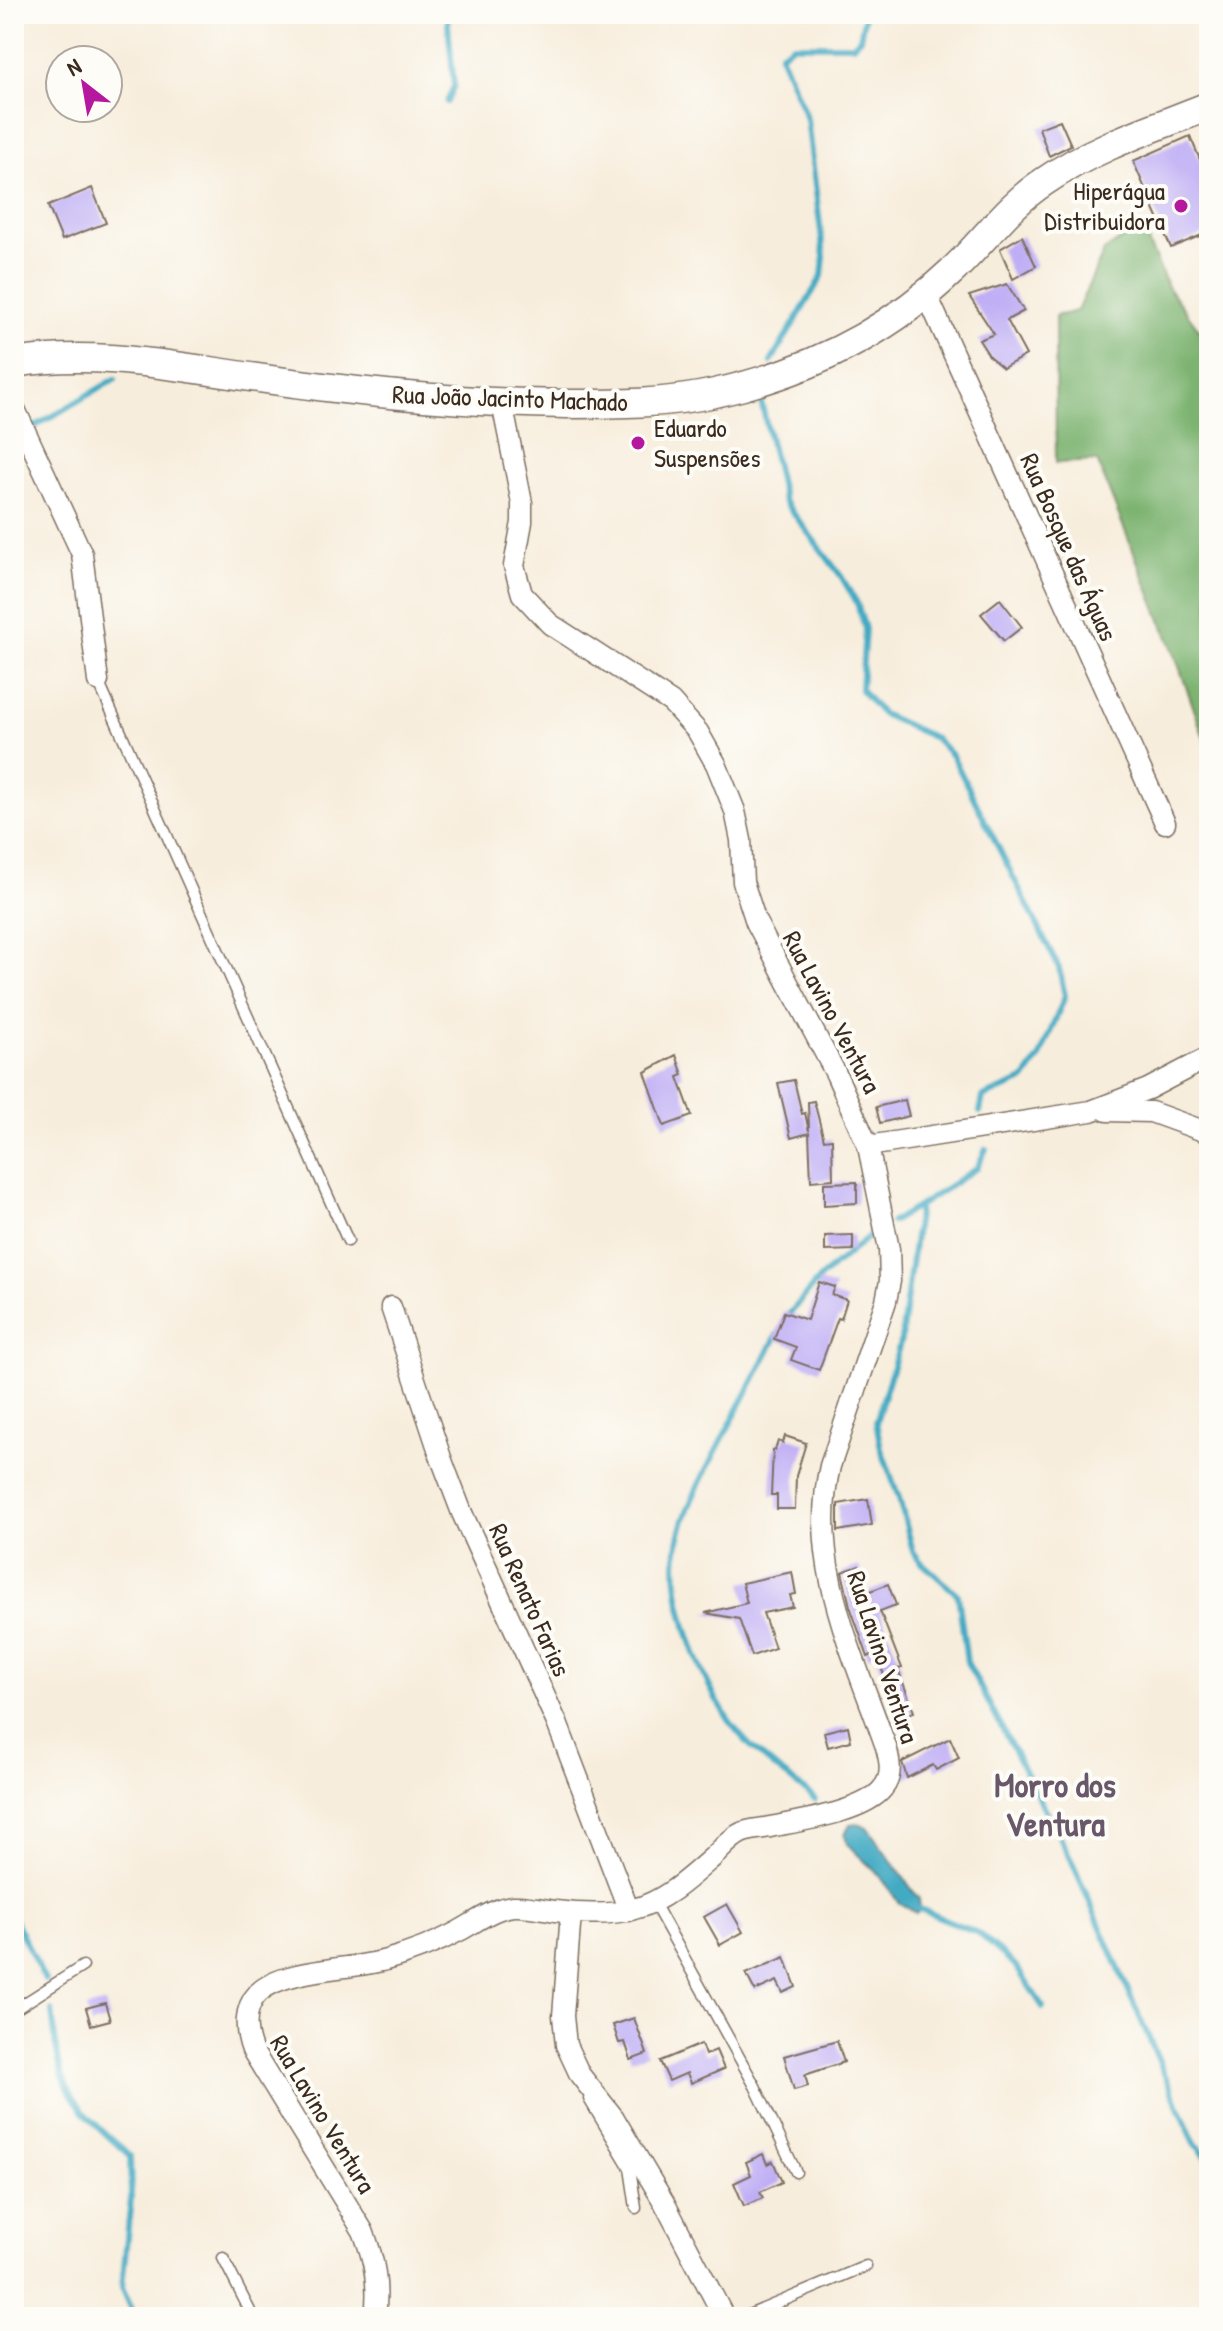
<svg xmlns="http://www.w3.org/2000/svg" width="1223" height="2331" viewBox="0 0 1223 2331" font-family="'Patrick Hand',sans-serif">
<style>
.forest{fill:#7cb370;stroke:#5c6e47;stroke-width:2}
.water{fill:#43aac3;stroke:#3f6a70;stroke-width:2}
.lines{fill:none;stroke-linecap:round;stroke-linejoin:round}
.stream{stroke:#43aac3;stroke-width:6}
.building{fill:#bfaef5}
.lane-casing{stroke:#7d6e60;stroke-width:13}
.street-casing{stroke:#7d6e60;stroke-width:23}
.secondary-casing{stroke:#7d6e60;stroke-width:31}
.lane{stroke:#fff;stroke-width:10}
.street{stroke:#fff;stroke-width:20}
.secondary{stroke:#fff;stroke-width:28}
.poi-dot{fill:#b5179e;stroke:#fdfcf7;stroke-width:3}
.labels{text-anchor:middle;stroke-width:8;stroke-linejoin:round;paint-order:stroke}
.poi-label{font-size:26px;fill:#3b2a1e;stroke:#fdfcf7;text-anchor:end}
.street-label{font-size:26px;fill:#3b2a1e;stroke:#fdfcf7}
.district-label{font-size:34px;font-weight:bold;fill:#695869;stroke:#fdfcf7}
</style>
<rect width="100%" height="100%" fill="#fdfcf7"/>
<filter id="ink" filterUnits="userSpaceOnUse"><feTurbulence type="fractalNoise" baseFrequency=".0125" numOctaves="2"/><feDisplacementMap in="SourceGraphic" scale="16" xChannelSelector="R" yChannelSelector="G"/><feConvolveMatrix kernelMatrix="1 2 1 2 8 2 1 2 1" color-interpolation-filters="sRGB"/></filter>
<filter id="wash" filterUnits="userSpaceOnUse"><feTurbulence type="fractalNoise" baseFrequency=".006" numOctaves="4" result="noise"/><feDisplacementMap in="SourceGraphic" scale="32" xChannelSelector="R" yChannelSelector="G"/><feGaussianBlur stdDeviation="1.8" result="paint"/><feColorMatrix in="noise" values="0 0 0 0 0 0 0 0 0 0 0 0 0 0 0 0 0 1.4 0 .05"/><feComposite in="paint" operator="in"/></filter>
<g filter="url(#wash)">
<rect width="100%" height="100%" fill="#f7eddc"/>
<polygon class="forest" points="1141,226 1169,289 1209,343 1209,752 1175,655 1097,461 1056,463 1055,316 1077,311 1104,251"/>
<polygon class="water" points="858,1823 867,1827 919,1899 920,1909 916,1913 898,1902 881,1877 847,1844 845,1834 850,1824"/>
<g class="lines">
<g class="stream">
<polyline points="447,14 454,86 447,102"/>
<polyline points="771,362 822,276 824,257 807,119 780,54 793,45 853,45 860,38 865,14"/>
<polyline points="761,401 784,501 841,576 857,603 865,629 861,690 882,714 935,738 953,757 1059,968 1065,996 1040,1057 1024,1080 983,1097 980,1112"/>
<polyline points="34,427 115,379"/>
<polyline points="986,1149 977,1168 919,1206 901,1340 876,1422 881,1448 899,1498 913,1551 921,1562 958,1595 967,1662 1071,1859 1194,2142 1209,2160"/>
<polyline points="892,1222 919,1206"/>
<polyline points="786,1318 820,1278 876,1230"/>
<path d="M777,1335C756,1377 733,1417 712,1459C699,1484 685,1510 679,1538C666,1594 702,1687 737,1731C759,1758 789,1777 815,1799"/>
<polyline points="920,1909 978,1933 1015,1965 1043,2007"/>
<polyline points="14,1919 45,1980"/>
<path d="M52,2011C54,2028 55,2045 59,2062C67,2104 101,2129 130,2156L131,2198L122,2287L135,2317"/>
</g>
</g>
<g id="blocks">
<g class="building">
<polygon points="1060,120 1071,145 1049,156 1039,128"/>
<polygon points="1190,136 1209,181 1209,232 1171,248 1133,161"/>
<polygon points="92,188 106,223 62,240 48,206"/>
<polygon points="1022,236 1036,266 1013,279 1000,249"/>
<polygon points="1007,284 1024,311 1007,320 1026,355 1003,368 990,357 979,340 994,334 969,296"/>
<polygon points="1000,599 1022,627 1004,641 981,614"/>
<polygon points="676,1055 683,1075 678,1077 692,1116 664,1126 645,1072"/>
<polygon points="794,1080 802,1114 805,1113 809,1131 808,1102 814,1101 824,1140 832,1139 833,1179 811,1181 809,1133 791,1138 778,1083"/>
<polygon points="905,1100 909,1116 880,1123 876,1107"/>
<polygon points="857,1182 857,1203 824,1205 824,1183"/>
<polygon points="853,1235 853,1250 825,1251 825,1236"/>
<polygon points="819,1282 835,1287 832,1295 847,1300 841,1319 838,1318 819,1370 791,1360 796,1347 774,1339 784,1312 807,1320"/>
<polygon points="785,1436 806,1443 796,1476 795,1509 777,1509 777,1495 771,1495 773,1450 775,1450 778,1441 783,1443"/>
<polygon points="868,1499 872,1525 838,1531 838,1504"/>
<polygon points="859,1566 868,1592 888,1584 896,1605 880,1611 902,1668 898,1669 914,1712 899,1717 876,1653 868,1657 850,1606 842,1572"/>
<polygon points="792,1572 796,1594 790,1595 793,1607 763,1613 775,1648 752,1656 739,1619 705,1613 747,1603 742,1583"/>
<polygon points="848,1726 851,1741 828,1747 824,1732"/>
<polygon points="950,1738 959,1758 936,1770 933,1765 907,1778 902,1762"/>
<polygon points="727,1904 743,1932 720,1945 704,1917"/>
<polygon points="785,1957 796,1987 783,1993 777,1981 755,1991 746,1974"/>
<polygon points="105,2003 110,2020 91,2025 86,2008"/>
<polygon points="634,2018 647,2054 631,2060 625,2042 619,2043 613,2025"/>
<polygon points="837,2041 844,2062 805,2075 808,2086 794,2090 784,2056"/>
<polygon points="701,2044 705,2055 716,2050 724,2069 691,2083 687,2073 669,2081 660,2061"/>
<polygon points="763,2154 767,2164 773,2161 782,2182 760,2192 763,2198 744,2206 734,2183 751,2175 746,2162"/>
</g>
</g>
</g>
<g filter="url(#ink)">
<use href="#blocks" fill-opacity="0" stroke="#7d6e60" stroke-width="2"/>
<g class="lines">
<g class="lane-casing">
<g id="lane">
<polyline points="98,681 348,1241"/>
<polyline points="654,1903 755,2086 796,2172"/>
<polyline points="14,2010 83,1966"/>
<polyline points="589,2099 630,2168 636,2208"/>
<polyline points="223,2258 253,2317"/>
<polyline points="744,2317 866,2266"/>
</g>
</g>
<g class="street-casing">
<g id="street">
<polyline points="926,293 1165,823"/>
<polyline points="14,407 82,554 98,681"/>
<polyline points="1107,1111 1151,1112 1209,1133"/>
<polyline points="868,1146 1091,1111 1148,1089 1209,1057"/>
<polyline points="391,1307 441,1458 462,1513 557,1723 629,1911"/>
<polyline points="571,1913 563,2016 566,2045 580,2075 614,2118 665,2204 724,2317"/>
<path d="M375,2317C379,2285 375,2261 363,2231L252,2050C245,2031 243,2009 258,1993C284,1968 351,1970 386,1960C411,1953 435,1944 459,1931C476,1922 493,1908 513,1906C527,1905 542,1909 555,1911C580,1914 609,1916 634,1909C665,1901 689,1878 713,1857C722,1849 730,1838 741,1833C750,1829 761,1829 770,1827C799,1821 865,1812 883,1788C893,1776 890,1761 886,1747C855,1657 807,1564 830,1466L886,1301L890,1281L889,1249L868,1146L836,1074L756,922L743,882L741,840L735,811L716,764L698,732L671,702L550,624L522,594L514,566L522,522V503L502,403"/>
</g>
</g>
<g class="secondary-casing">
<path id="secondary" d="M14,363C95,349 177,367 258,378C360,393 463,403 567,404C616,404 666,404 715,393C805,373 885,335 952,271C984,241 1008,205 1045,181C1094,147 1154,128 1209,106"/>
</g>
<use href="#lane" class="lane"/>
<use href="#street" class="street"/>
<use href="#secondary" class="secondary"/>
</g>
</g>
<g class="poi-dot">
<circle cx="1181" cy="206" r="8"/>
<circle cx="638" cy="443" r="8"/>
</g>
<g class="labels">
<g class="poi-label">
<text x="1165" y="200">Hiperágua<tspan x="1165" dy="30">Distribuidora</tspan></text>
<text x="654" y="437" text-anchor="start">Eduardo<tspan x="654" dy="30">Suspensões</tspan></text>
</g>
<g class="street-label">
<text transform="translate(510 398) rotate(2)" y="9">Rua João Jacinto Machado</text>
<text transform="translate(1069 547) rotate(66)" y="9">Rua Bosque das Águas</text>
<text transform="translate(832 1012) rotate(62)" y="9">Rua Lavino Ventura</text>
<text transform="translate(530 1600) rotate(66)" y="9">Rua Renato Farias</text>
<text transform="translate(883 1657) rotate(72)" y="9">Rua Lavino Ventura</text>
<text transform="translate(323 2114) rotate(59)" y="9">Rua Lavino Ventura</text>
</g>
<g class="district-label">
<text x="1055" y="1797">Morro dos<tspan x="1055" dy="39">Ventura</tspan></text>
</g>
</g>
<rect width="1223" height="2331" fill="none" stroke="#fdfcf7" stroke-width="48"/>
<g transform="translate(84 84) rotate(329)"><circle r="38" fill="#fdfcf7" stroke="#afa8a0" stroke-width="2"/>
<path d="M0-6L14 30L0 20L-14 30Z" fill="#b5179e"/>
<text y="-12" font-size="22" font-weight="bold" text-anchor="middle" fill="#3b2a1e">N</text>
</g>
</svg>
